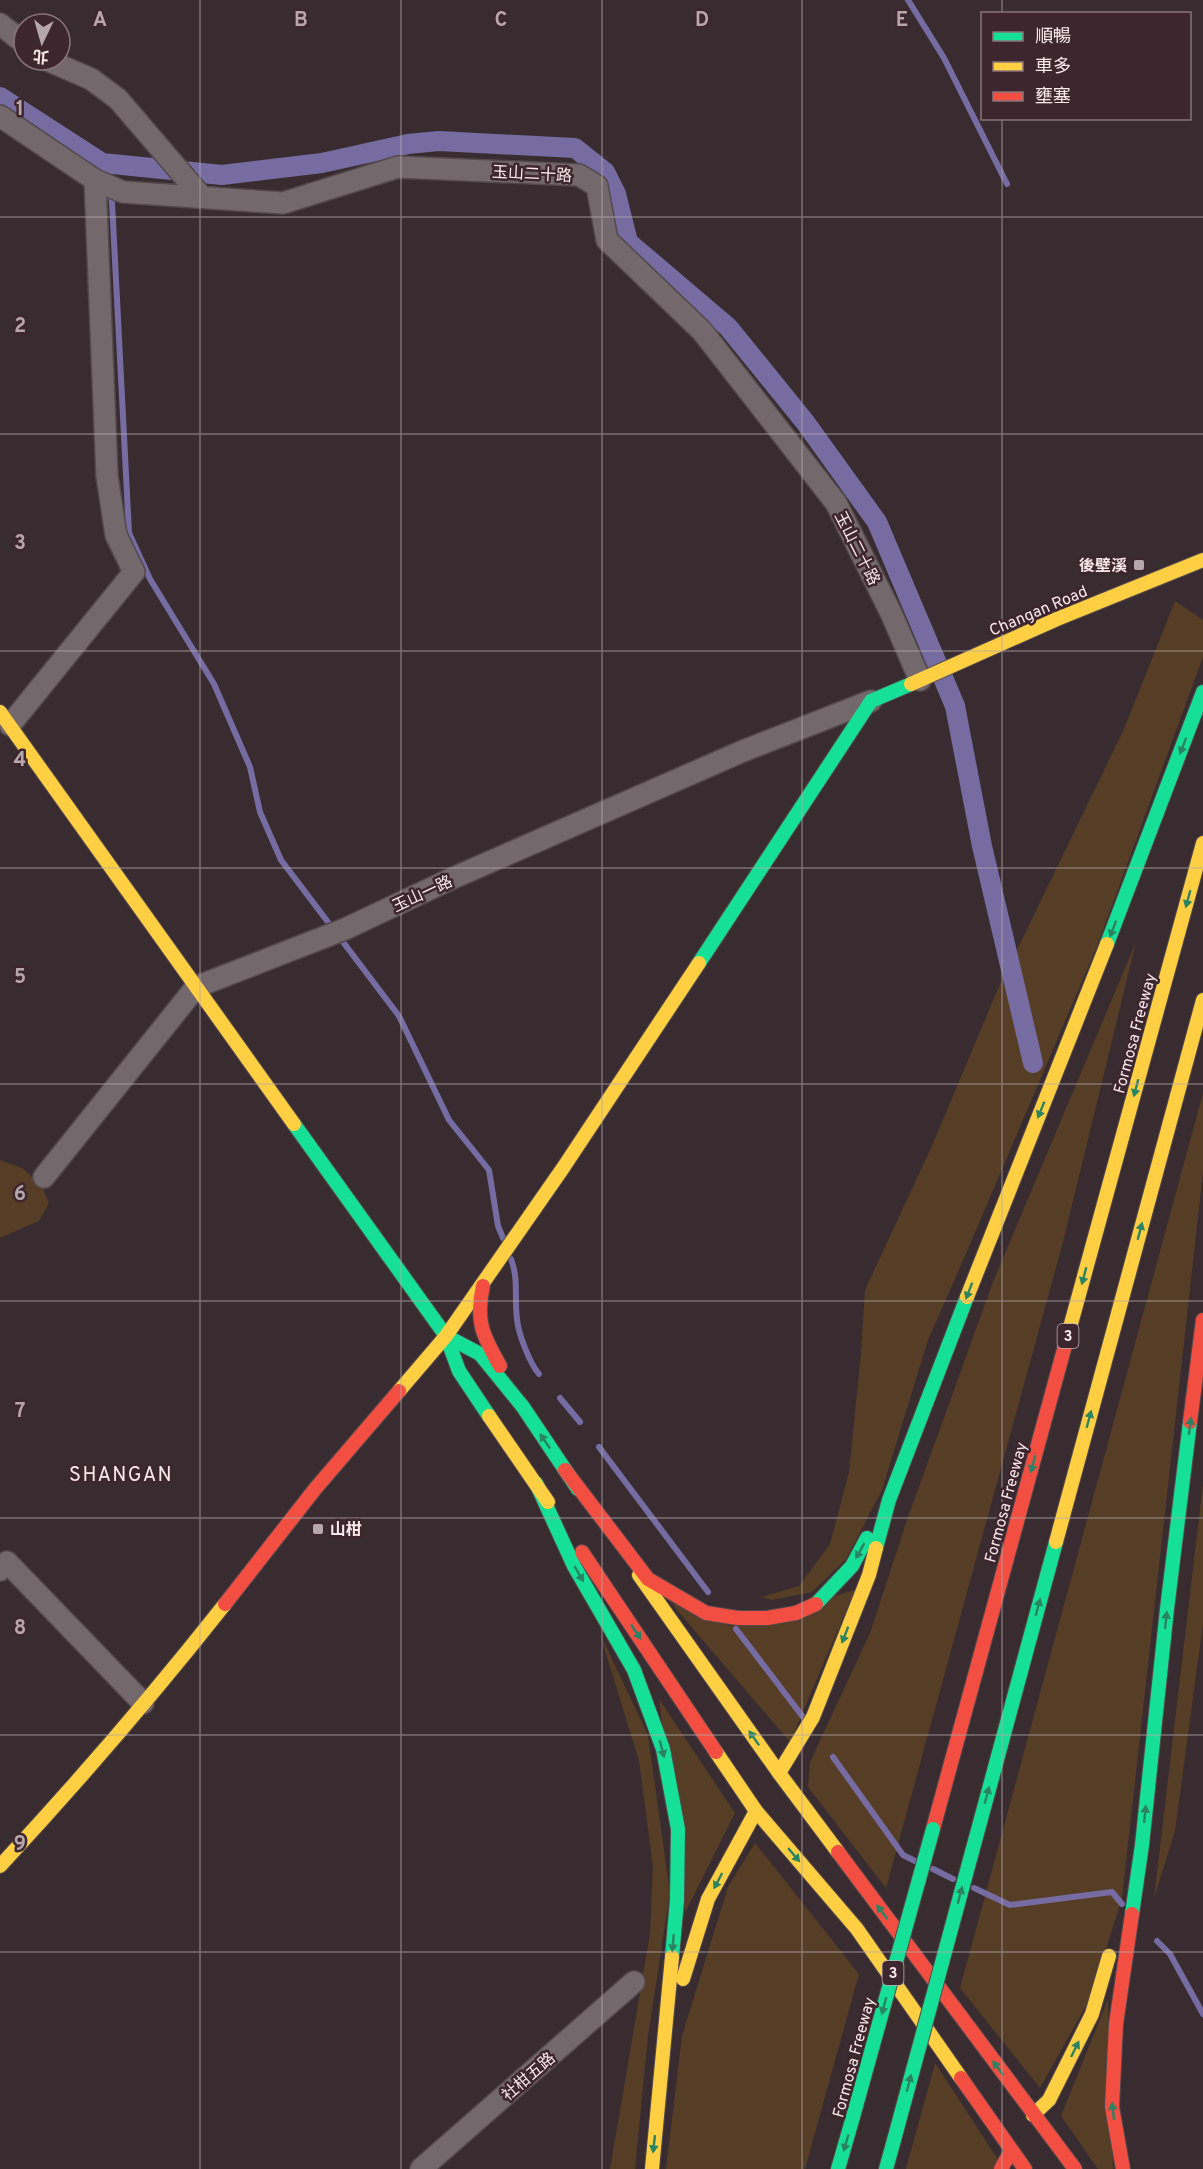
<svg xmlns="http://www.w3.org/2000/svg" width="1203" height="2169" viewBox="0 0 1203 2169" font-family="Overpass,'Noto Sans TC',sans-serif">
<style>
.green{fill:#563d25}
.lines{fill:none;stroke-linecap:round;stroke-linejoin:round}
.stream{stroke:#776ca1;stroke-width:6}
.canal{stroke:#776ca1;stroke-width:20}
.street-casing{stroke:#53484b;stroke-width:24}
.fast-casing{stroke:#53484b;stroke-width:16}
.slow-casing{stroke:#53484b;stroke-width:16}
.jam-casing{stroke:#53484b;stroke-width:16}
.street{stroke:#73686c;stroke-width:21}
.fast{stroke:#16e098;stroke-width:14}
.slow{stroke:#ffcf43;stroke-width:14}
.jam{stroke:#f24e42;stroke-width:14}
.fast-bridge-casing{stroke:#53484b;stroke-width:16;stroke-linecap:butt}
.fast-bridge{stroke:#16e098;stroke-width:14}
.oneway{fill:#2a8363}
.grid{fill:none;stroke:#b5a7ab;stroke-width:1.5;stroke-opacity:0.55}
.poi-dot{fill:#b5a7ab;stroke:#3e262e;stroke-width:2}
.labels{text-anchor:middle;stroke-width:5;stroke-linejoin:round;paint-order:stroke}
.shield{fill:#3e262e;stroke:#c1aeb4;stroke-width:1.5}
.shield-label{font-size:15px;font-weight:bold;fill:#f9e9ed}
.street-label{font-size:16px;fill:#f9e9ed;stroke:#3e262e}
.poi-label{font-size:16px;font-weight:bold;fill:#f9e9ed;stroke:#3e262e;text-anchor:end}
.quarter-label{font-size:20px;letter-spacing:1.5px;fill:#f9e9ed;stroke:#3e262e}
.grid-label{font-size:20px;text-anchor:middle;font-weight:bold;fill:#b5a7ab;stroke:#3e262e;stroke-width:5;stroke-linejoin:round;paint-order:stroke}
</style>
<rect width="100%" height="100%" fill="#382c30"/>
<g class="green">
<polygon points="1175,601 1203,620 1203,657 1098,944 962,1263 928,1340 882,1490 846,1559 812,1592 772,1600 761,1597 799,1586 830,1544 849,1472 861,1353 865,1290 931,1148 997,991 1124,729"/>
<polygon points="1136,942 1063,1242 886,1888 808,1787 810,1762 870,1633 908,1517 993,1282"/>
<polygon points="1203,1093 1203,1172 1122,1898 1091,1997 1040,2088 960,1988"/>
<polygon points="0,1160 22,1168 41,1184 49,1203 39,1221 0,1238"/>
<polygon points="1203,1484 1203,1624 1175,1831 1154,1898"/>
<polygon points="855,1590 790,1742 671,1603 730,1626"/>
<polygon points="600,1634 648,1735 670,1893 648,2036 635,2169 610,2169 650,1934 653,1866 639,1761"/>
<polygon points="659,1699 735,1813 685,1913"/>
<polygon points="755,1843 859,1974 805,2169 666,2169 682,2036 728,1887"/>
<polygon points="1108,1999 1113,2169 1098,2169 1061,2116"/>
<polygon points="935,2063 999,2161 994,2169 906,2169"/>
</g>
<g class="lines">
<g class="stream">
<polyline points="908,0 944,58 1007,184"/>
<polyline points="102,163 106,180"/>
<polyline points="110,193 112,202 129,533 150,579 214,684 250,767 260,812 281,860 399,1016 449,1120 489,1170 498,1226 503,1238"/>
<path d="M511,1259C519,1280 514,1297 517,1319C518,1333 530,1364 539,1374"/>
<polyline points="560,1398 580,1422"/>
<polyline points="599,1447 708,1592"/>
<polyline points="736,1629 803,1717"/>
<polyline points="833,1757 903,1855 915,1861"/>
<polyline points="933,1869 953,1879"/>
<polyline points="974,1888 1010,1905 1112,1892 1122,1904"/>
<polyline points="1157,1941 1170,1954 1203,2014"/>
</g>
<polyline class="canal" points="0,97 102,163 222,175 322,163 408,144 439,141 575,148 605,172 616,194 628,242 728,327 805,422 877,522 955,706 982,846 1033,1063"/>
<g class="street-casing">
<g id="street">
<polyline points="0,24 24,43"/>
<polyline points="47,60 91,79 118,99 201,196"/>
<polyline points="0,116 95,180 123,192 283,203 398,167 579,175 597,186 607,240 702,331 836,503 891,613 920,680"/>
<polyline points="10,725 134,572 116,535 107,476 95,180"/>
<polyline points="44,1177 196,987 345,929 453,878 743,751 871,701"/>
<polyline points="0,1570 7,1562 143,1703"/>
<polyline points="421,2169 634,1982"/>
</g>
</g>
<g class="fast-casing">
<g id="fast">
<polyline points="1107,944 1203,692"/>
<polyline points="699,963 871,701 911,684"/>
<polyline points="294,1124 446,1336 459,1371 489,1416"/>
<polyline points="446,1336 480,1354 523,1407 578,1489"/>
<polyline points="536,1483 574,1566 634,1670 663,1749 678,1829 677,1900 672,1957"/>
<polyline points="876,1548 889,1500 967,1297"/>
<polyline points="816,1604 852,1566 867,1538"/>
<polyline points="972,1852 1056,1542"/>
<polyline points="1132,1914 1142,1845 1167,1609 1190,1422"/>
<polyline points="838,2169 853,2117"/>
<polyline points="886,2169 894,2140"/>
</g>
</g>
<g class="slow-casing">
<g id="slow">
<polyline points="911,684 1057,619 1203,560"/>
<polyline points="0,712 294,1124"/>
<polyline points="967,1297 1107,944"/>
<polyline points="1066,1342 1203,843"/>
<polyline points="399,1391 446,1336 563,1168 699,963"/>
<polyline points="489,1416 548,1502"/>
<polyline points="1056,1542 1203,1000"/>
<polyline points="639,1575 779,1773 838,1852"/>
<polyline points="716,1752 756,1811 857,1929 961,2078"/>
<polyline points="779,1773 813,1717 869,1575 876,1548"/>
<path d="M0,1866C78,1782 153,1695 225,1604"/>
<polyline points="683,1979 708,1899 756,1811"/>
<polyline points="1033,2115 1049,2100 1092,2014 1109,1956"/>
<polyline points="652,2169 672,1957"/>
</g>
</g>
<g class="jam-casing">
<g id="jam">
<path d="M483,1286C475,1321 483,1336 500,1366"/>
<polyline points="1190,1422 1203,1320"/>
<polyline points="565,1470 648,1579 706,1613 738,1618 767,1618 796,1613 816,1604"/>
<polyline points="582,1552 716,1752"/>
<polyline points="225,1604 315,1489 399,1391"/>
<polyline points="933,1829 1066,1342"/>
<polyline points="838,1852 1075,2169"/>
<polyline points="961,2078 1025,2169"/>
<polyline points="1001,2169 1011,2151"/>
<polyline points="1123,2169 1112,2107 1116,2024 1132,1914"/>
</g>
</g>
<use href="#street" class="street"/>
<use href="#fast" class="fast"/>
<use href="#slow" class="slow"/>
<use href="#jam" class="jam"/>
<g class="fast-bridge-casing">
<g id="fast-bridge">
<polyline points="853,2117 933,1829"/>
<polyline points="894,2140 972,1852"/>
</g>
</g>
<use href="#fast-bridge" class="fast-bridge"/>
</g>
<defs><path id="oneway-solid" d="M-6-.8H1V-3.2L6.5 0L1 3.2V.8H-6Z" transform="scale(1.5)"/></defs>
<g class="oneway">
<use href="#oneway-solid" transform="translate(1183 746) rotate(111)"/>
<use href="#oneway-solid" transform="translate(1188 899) rotate(105)"/>
<use href="#oneway-solid" transform="translate(1113 929) rotate(111)"/>
<use href="#oneway-solid" transform="translate(1136 1088) rotate(105)"/>
<use href="#oneway-solid" transform="translate(1041 1110) rotate(112)"/>
<use href="#oneway-solid" transform="translate(1140 1231) rotate(-75)"/>
<use href="#oneway-solid" transform="translate(1084 1276) rotate(105)"/>
<use href="#oneway-solid" transform="translate(969 1291) rotate(111)"/>
<use href="#oneway-solid" transform="translate(1089 1419) rotate(-75)"/>
<use href="#oneway-solid" transform="translate(1190 1426) rotate(-83)"/>
<use href="#oneway-solid" transform="translate(545 1441) rotate(-124)"/>
<use href="#oneway-solid" transform="translate(1033 1464) rotate(105)"/>
<use href="#oneway-solid" transform="translate(860 1551) rotate(119)"/>
<use href="#oneway-solid" transform="translate(579 1574) rotate(60)"/>
<use href="#oneway-solid" transform="translate(1038 1607) rotate(-75)"/>
<use href="#oneway-solid" transform="translate(1166 1620) rotate(-84)"/>
<use href="#oneway-solid" transform="translate(636 1632) rotate(56)"/>
<use href="#oneway-solid" transform="translate(845 1635) rotate(111)"/>
<use href="#oneway-solid" transform="translate(754 1738) rotate(-125)"/>
<use href="#oneway-solid" transform="translate(662 1749) rotate(75)"/>
<use href="#oneway-solid" transform="translate(987 1795) rotate(-75)"/>
<use href="#oneway-solid" transform="translate(1145 1814) rotate(-84)"/>
<use href="#oneway-solid" transform="translate(794 1855) rotate(50)"/>
<use href="#oneway-solid" transform="translate(718 1881) rotate(118)"/>
<use href="#oneway-solid" transform="translate(960 1895) rotate(-75)"/>
<use href="#oneway-solid" transform="translate(882 1912) rotate(-127)"/>
<use href="#oneway-solid" transform="translate(673 1943) rotate(95)"/>
<use href="#oneway-solid" transform="translate(884 2006) rotate(105)"/>
<use href="#oneway-solid" transform="translate(1075 2049) rotate(-64)"/>
<use href="#oneway-solid" transform="translate(998 2068) rotate(-127)"/>
<use href="#oneway-solid" transform="translate(909 2083) rotate(-75)"/>
<use href="#oneway-solid" transform="translate(1113 2111) rotate(-97)"/>
<use href="#oneway-solid" transform="translate(846 2143) rotate(106)"/>
<use href="#oneway-solid" transform="translate(654 2144) rotate(96)"/>
</g>
<path class="grid" d="M200,0V2169M401,0V2169M602,0V2169M802,0V2169M1002,0V14M1002,118V2169M0,217H1203M0,434H1203M0,651H1203M0,868H1203M0,1084H1203M0,1301H1203M0,1518H1203M0,1735H1203M0,1952H1203"/>
<g class="poi-dot">
<rect x="1133" y="559" width="12" height="12" rx="3"/>
<rect x="312" y="1523" width="12" height="12" rx="3"/>
</g>
<g class="labels">
<g class="shield">
<rect x="1057.5" y="1324" width="21" height="24" rx="4.5"/>
<rect x="882.5" y="1961" width="21" height="24" rx="4.5"/>
</g>
<g class="shield-label">
<text x="1068" y="1341">3</text>
<text x="893" y="1978">3</text>
</g>
<g class="street-label">
<text transform="translate(532 173) rotate(3)" y="6">玉山二十路</text>
<text transform="translate(858 548) rotate(63)" y="6">玉山二十路</text>
<text transform="translate(1038 610) rotate(-23)" y="6">Changan Road</text>
<text transform="translate(422 893) rotate(-25)" y="6">玉山一路</text>
<text transform="translate(1134 1033) rotate(-75)" y="6">Formosa Freeway</text>
<text transform="translate(1005 1502) rotate(-75)" y="6">Formosa Freeway</text>
<text transform="translate(853 2057) rotate(-75)" y="6">Formosa Freeway</text>
<text transform="translate(528 2076) rotate(-41)" y="6">社柑五路</text>
</g>
<g class="poi-label">
<text x="1127" y="571">後壁溪</text>
<text x="330" y="1535" text-anchor="start">山柑</text>
</g>
<g class="quarter-label">
<text x="121" y="1481">SHANGAN</text>
</g>
</g>
<g class="grid-label">
<text x="100" y="26">A</text>
<text x="301" y="26">B</text>
<text x="501" y="26">C</text>
<text x="702" y="26">D</text>
<text x="902" y="26">E</text>
<text x="20" y="115">1</text>
<text x="20" y="332">2</text>
<text x="20" y="549">3</text>
<text x="20" y="766">4</text>
<text x="20" y="983">5</text>
<text x="20" y="1200">6</text>
<text x="20" y="1417">7</text>
<text x="20" y="1634">8</text>
<text x="20" y="1850">9</text>
</g>
<rect x="981" y="12" width="210" height="108" fill="#3e262e" stroke="#89747a" stroke-width="1.5"/>
<rect x="993" y="32" width="30" height="9" fill="#16e098" stroke="#89747a" stroke-width="1.5"/>
<text x="1035" y="42" font-size="18" fill="#f9e9ed">順暢</text>
<rect x="993" y="62" width="30" height="9" fill="#ffcf43" stroke="#89747a" stroke-width="1.5"/>
<text x="1035" y="72" font-size="18" fill="#f9e9ed">車多</text>
<rect x="993" y="92" width="30" height="9" fill="#f24e42" stroke="#89747a" stroke-width="1.5"/>
<text x="1035" y="102" font-size="18" fill="#f9e9ed">壅塞</text>
<g transform="translate(42 42) rotate(185)"><circle r="28" fill="#3e262e" stroke="#89747a" stroke-width="1.5"/>
<path d="M0-4.5L10 22L0 15L-10 22Z" fill="#b5a7ab"/>
<text y="-9" font-size="16" font-weight="bold" text-anchor="middle" fill="#f9e9ed">北</text>
</g>
</svg>
